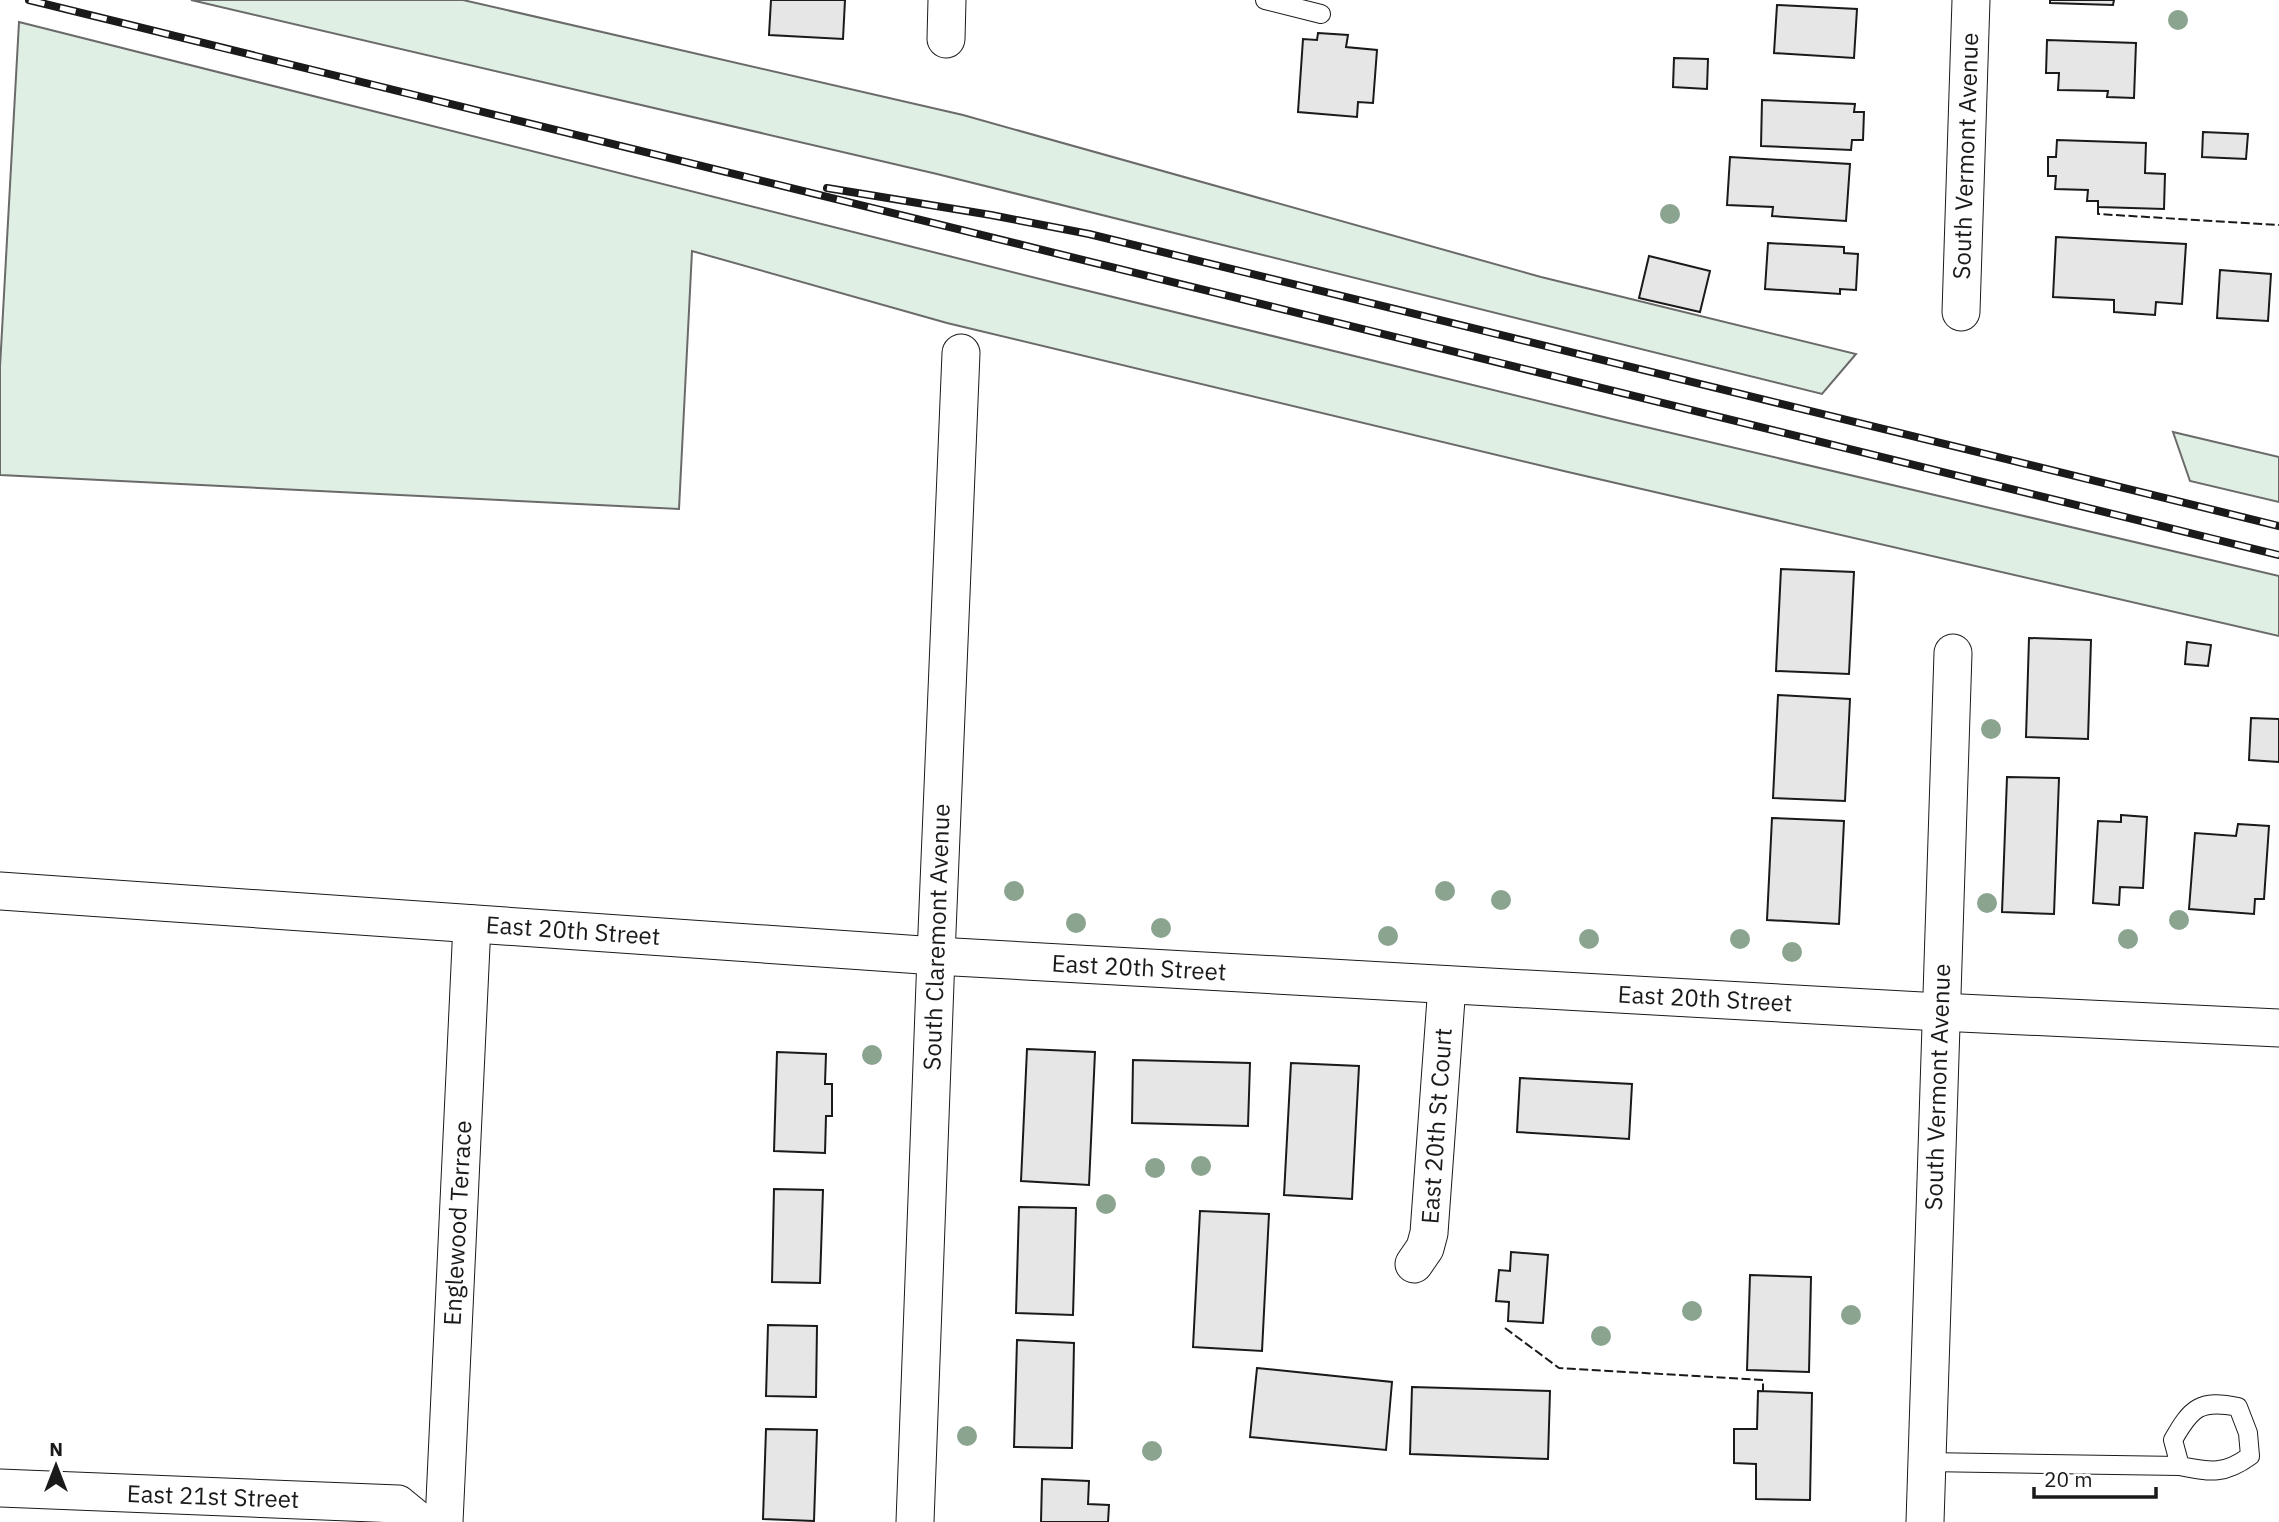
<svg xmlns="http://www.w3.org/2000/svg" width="2279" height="1522" viewBox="0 0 2279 1522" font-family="'IBM Plex Sans',sans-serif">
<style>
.green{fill:#e0efe3;stroke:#6a6a6a;stroke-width:2}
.building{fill:#e6e6e6;stroke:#1a1a1a;stroke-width:2}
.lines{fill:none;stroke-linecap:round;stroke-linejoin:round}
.lane-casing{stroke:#1a1a1a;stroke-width:20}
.street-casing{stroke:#1a1a1a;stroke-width:39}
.lane{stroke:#fff;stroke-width:18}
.street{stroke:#fff;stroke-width:37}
.rail-casing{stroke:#1a1a1a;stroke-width:8}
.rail{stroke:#fff;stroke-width:5;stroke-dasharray:16;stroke-linecap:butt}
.fence{stroke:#1a1a1a;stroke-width:2;stroke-dasharray:9 3.5;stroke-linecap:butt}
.tree{fill:#8aa48f}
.labels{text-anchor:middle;stroke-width:5;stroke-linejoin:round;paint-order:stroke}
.street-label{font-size:24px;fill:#1a1a1a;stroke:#fff}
</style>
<rect width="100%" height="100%" fill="#fff"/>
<g class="green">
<polygon points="191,0 463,0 963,115 1541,277 1856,354 1822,394 937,174"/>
<polygon points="19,22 1060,284 1616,420 2279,576 2279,636 1568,472 947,323 692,251 679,509 0,475 0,367"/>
<polygon points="2173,432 2279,457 2279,502 2190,481"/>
</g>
<g class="building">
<polygon points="771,0 845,0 843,39 769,35"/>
<polygon points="2050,0 2114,0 2113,5 2050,3"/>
<polygon points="1777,5 1857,9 1854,58 1774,53"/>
<polygon points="1318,33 1348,35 1346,47 1377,50 1373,103 1358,102 1357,117 1298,112 1303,39 1317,40"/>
<polygon points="2047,40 2136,43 2134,98 2107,97 2108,91 2058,90 2059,73 2046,73"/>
<polygon points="1674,58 1708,59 1707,89 1673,87"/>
<polygon points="1762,100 1855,104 1854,112 1864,112 1863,140 1852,140 1851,150 1761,146"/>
<polygon points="2203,132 2248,134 2246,159 2202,157"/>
<polygon points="2057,140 2146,143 2145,173 2165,174 2164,209 2098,207 2098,201 2087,201 2088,190 2055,189 2056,176 2048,176 2048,157 2056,157"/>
<polygon points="1730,157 1850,164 1846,221 1772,216 1773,207 1727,205"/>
<polygon points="2056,237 2186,244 2182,304 2156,302 2155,315 2114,312 2114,300 2053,297"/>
<polygon points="1768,243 1844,247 1844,253 1858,254 1856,290 1840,289 1840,294 1765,289"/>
<polygon points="1649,256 1710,271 1700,312 1639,298"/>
<polygon points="2220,270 2271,274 2268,321 2217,318"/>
<polygon points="1781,569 1854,572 1849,674 1776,671"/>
<polygon points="2029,638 2091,640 2088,739 2026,737"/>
<polygon points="2187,642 2211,645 2208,666 2185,664"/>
<polygon points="1778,695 1850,699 1845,801 1773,798"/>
<polygon points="2251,718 2279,719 2279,762 2249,760"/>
<polygon points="2007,777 2059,778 2054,914 2002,912"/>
<polygon points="2121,815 2147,817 2143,888 2120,887 2119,905 2093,903 2098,821 2121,822"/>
<polygon points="1772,818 1844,821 1839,924 1767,920"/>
<polygon points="2238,824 2269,826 2264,899 2255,899 2254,914 2189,909 2195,833 2236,836"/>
<polygon points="1027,1049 1095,1052 1089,1185 1021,1181"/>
<polygon points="777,1052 826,1054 825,1084 832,1084 832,1116 826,1116 825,1153 774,1151"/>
<polygon points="1133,1060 1250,1063 1248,1126 1132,1123"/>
<polygon points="1291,1063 1359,1066 1352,1199 1284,1195"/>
<polygon points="1520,1078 1632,1084 1629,1139 1517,1132"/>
<polygon points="774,1189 823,1190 820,1283 772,1282"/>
<polygon points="1019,1207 1076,1208 1073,1315 1016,1313"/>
<polygon points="1200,1211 1269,1214 1262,1351 1193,1347"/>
<polygon points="1511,1252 1548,1255 1543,1323 1508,1321 1509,1302 1496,1301 1499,1270 1510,1271"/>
<polygon points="1750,1275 1811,1277 1809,1372 1747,1370"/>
<polygon points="768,1325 817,1326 816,1397 766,1396"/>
<polygon points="1017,1340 1074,1343 1072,1448 1014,1447"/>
<polygon points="1257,1368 1392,1382 1386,1450 1250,1437"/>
<polygon points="1412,1387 1550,1391 1548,1459 1410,1454"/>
<polygon points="1758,1391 1812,1393 1810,1500 1756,1499 1756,1464 1734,1463 1734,1429 1757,1429"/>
<polygon points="766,1429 817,1430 814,1521 763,1519"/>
<polygon points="1042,1479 1089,1481 1088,1504 1109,1505 1108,1522 1041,1522"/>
</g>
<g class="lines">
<g class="lane-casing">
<g id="lane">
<polyline points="1265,0 1321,14"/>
<path d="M1926,1462L2180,1466C2211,1472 2224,1475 2250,1456L2248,1433L2238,1407C2200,1399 2191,1408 2173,1440L2180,1466"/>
</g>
</g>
<g class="street-casing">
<g id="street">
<polyline points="946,39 947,0"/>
<polyline points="1961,312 1971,0"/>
<polyline points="0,891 936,956 1940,1012 2279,1028"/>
<polyline points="1414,1264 1425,1248 1429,1233 1447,985"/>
<polyline points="0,1488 398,1504 420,1522"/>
<polyline points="444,1522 472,924"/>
<polyline points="915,1522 936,956 961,353"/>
<polyline points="1925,1522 1953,653"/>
</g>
</g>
<use href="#lane" class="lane"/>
<use href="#street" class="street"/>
<g class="rail-casing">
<g id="rail">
<polyline points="29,0 2279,555"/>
<polyline points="827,188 991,215 1089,234 2279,526"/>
</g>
</g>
<use href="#rail" class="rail"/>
<g class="fence">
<polyline points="2098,207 2098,214 2279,225"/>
<polyline points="1505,1328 1559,1368 1763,1380 1763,1391"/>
</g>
</g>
<g class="tree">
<circle cx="2178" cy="20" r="10"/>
<circle cx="1670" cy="214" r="10"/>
<circle cx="1991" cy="729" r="10"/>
<circle cx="1014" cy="891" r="10"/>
<circle cx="1445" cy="891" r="10"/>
<circle cx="1501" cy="900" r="10"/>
<circle cx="1987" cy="903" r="10"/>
<circle cx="2179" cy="920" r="10"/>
<circle cx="1076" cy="923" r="10"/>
<circle cx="1161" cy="928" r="10"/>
<circle cx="1388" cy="936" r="10"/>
<circle cx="1589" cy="939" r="10"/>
<circle cx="1740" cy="939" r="10"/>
<circle cx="2128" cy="939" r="10"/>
<circle cx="1792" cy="952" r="10"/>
<circle cx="872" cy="1055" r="10"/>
<circle cx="1201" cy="1166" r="10"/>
<circle cx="1155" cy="1168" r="10"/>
<circle cx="1106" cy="1204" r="10"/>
<circle cx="1692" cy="1311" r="10"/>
<circle cx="1851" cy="1315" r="10"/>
<circle cx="1601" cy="1336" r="10"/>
<circle cx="967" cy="1436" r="10"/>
<circle cx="1152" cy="1451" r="10"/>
</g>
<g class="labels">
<g class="street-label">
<text transform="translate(1966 156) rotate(-88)" y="8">South Vermont Avenue</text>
<text transform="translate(573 931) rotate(4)" y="8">East 20th Street</text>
<text transform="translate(937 937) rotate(-88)" y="8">South Claremont Avenue</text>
<text transform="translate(1139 968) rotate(3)" y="8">East 20th Street</text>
<text transform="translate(1705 999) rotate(3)" y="8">East 20th Street</text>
<text transform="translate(1938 1087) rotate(-88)" y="8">South Vermont Avenue</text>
<text transform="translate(1437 1126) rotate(-86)" y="8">East 20th St Court</text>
<text transform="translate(458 1223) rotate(-87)" y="8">Englewood Terrace</text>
<text transform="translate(213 1497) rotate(2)" y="8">East 21st Street</text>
</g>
</g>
<g transform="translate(56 1466)" stroke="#ffffff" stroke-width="5" paint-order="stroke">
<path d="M0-5L12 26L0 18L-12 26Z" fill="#1a1a1a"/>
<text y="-10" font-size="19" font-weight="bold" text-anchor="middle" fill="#1a1a1a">N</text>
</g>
<path d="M2034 1487v10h122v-10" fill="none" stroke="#1a1a1a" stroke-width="3.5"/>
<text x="2044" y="1487" font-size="21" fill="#1a1a1a" stroke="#ffffff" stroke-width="5" paint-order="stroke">20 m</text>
</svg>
